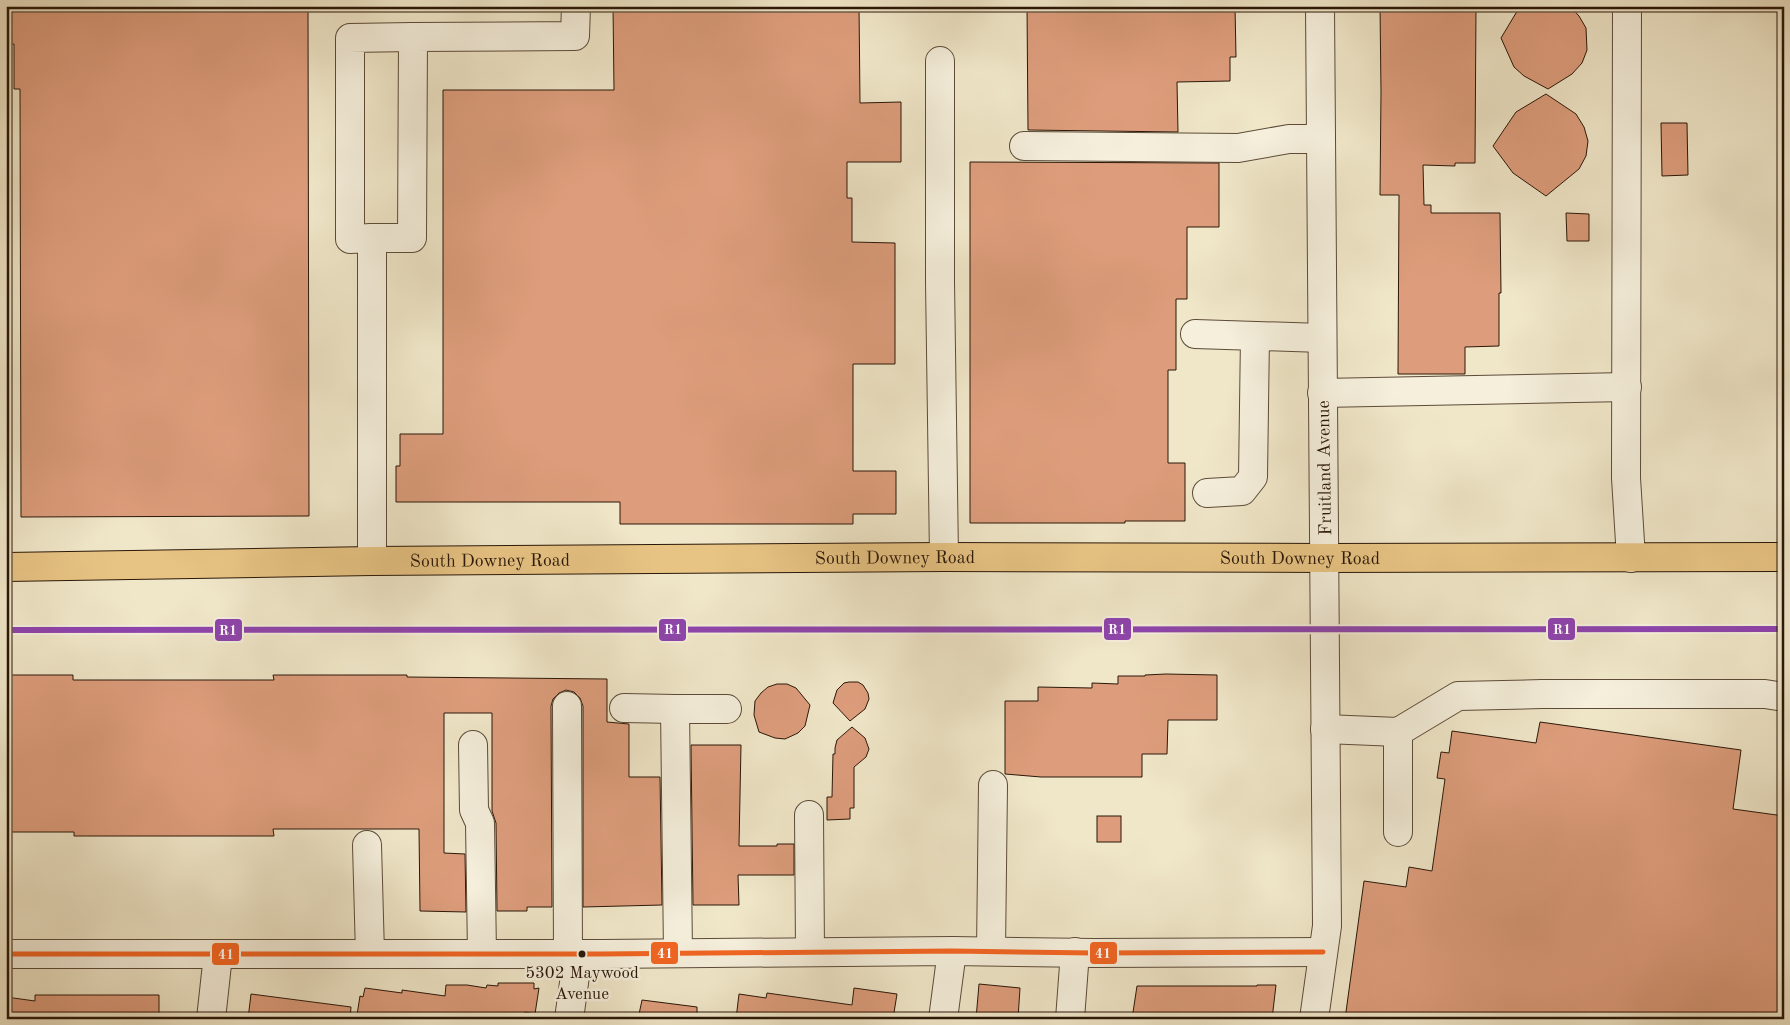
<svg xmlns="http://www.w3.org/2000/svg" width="1790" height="1025" viewBox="0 0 1790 1025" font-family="'Old Standard TT',serif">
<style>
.building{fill:#dd9d7c;stroke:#2a1708}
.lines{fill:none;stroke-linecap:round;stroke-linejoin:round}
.minor-casing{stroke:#5c4b38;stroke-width:30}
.major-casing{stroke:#2a1708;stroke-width:30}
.minor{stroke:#f5efdc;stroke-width:28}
.major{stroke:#e8c484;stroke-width:28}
.bus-1-casing{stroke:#f5efdc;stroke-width:9}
.bus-1{stroke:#f26522;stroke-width:5}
.rail-1-casing{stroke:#f5efdc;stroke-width:10}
.rail-1{stroke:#8e44ad;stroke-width:6}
.bus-dot{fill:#2a1708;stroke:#f5efdc;stroke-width:2}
.labels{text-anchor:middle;stroke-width:5;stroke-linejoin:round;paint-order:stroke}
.bus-label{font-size:17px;fill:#2a1708;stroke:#f5efdc}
.street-label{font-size:18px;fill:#2a1708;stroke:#f5efdc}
.line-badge{stroke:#f5efdc;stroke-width:2}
.badge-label{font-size:14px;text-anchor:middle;font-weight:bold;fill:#fff}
</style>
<rect width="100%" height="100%" fill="#f0e7c9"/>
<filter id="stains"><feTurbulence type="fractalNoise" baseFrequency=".004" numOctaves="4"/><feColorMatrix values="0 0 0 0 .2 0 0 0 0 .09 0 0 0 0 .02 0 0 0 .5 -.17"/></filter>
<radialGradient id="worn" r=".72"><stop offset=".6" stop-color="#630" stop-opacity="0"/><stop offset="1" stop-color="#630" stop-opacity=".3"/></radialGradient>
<g class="building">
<polygon points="6,6 308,6 309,516 21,517 20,89 14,89 14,44 6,44"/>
<polygon points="613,6 859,6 860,103 901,102 901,162 847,162 847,198 852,198 852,242 895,243 895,364 853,364 853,471 896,471 896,514 853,514 853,524 620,524 620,502 396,502 396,466 400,466 400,434 443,434 443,90 614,90"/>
<polygon points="1027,6 1235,6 1236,57 1230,57 1230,81 1177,82 1178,132 1028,130"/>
<polygon points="1380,6 1476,6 1475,163 1455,163 1455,166 1423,165 1424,205 1431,205 1431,213 1500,213 1501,293 1499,293 1499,346 1465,347 1465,374 1398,374 1399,195 1380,195 1381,92"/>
<polygon points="1524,6 1570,6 1579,16 1586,28 1587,50 1582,63 1572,74 1548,89 1524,76 1514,67 1501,38 1516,13"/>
<polygon points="1546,94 1576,114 1584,127 1588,141 1586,156 1579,169 1546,196 1513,173 1493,146 1516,112"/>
<polygon points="1661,123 1687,123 1688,175 1662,176"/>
<polygon points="970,162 1219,163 1219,227 1187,227 1187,299 1176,299 1176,370 1168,370 1168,463 1185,463 1185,521 1125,521 1125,523 970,523"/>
<polygon points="1566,213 1589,214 1589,241 1567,241"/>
<polygon points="1166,674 1217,675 1217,720 1168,720 1167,754 1142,754 1142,777 1041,777 1005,774 1005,701 1038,701 1038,687 1092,688 1092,683 1118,684 1118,676 1145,676 1145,675"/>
<polygon points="6,675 73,675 73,680 274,680 273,675 407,675 407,677 607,679 607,722 629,724 629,777 660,777 662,905 583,907 583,706 580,698 574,692 566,690 559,693 553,699 551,706 552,907 527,907 527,911 497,911 496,823 492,811 492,713 444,713 444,853 465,854 466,912 420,911 419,829 273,829 274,836 74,836 74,832 6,832"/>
<polygon points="849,682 858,682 863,685 868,693 869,699 865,709 850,721 833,703 837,690 844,683"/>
<polygon points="777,684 787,684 796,688 810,705 805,726 798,733 785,739 775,738 759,732 754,715 755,701 761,693 768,687"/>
<polygon points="1540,722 1741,750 1733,809 1784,816 1784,1019 1345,1019 1364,881 1406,887 1409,867 1432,871 1445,779 1437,778 1441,752 1449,753 1452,731 1536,743"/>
<polygon points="852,727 865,738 869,749 866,757 854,767 854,808 850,808 850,819 827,820 827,797 832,797 833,754 835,754 835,748 837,740"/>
<polygon points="691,745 741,745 739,846 777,846 777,844 794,844 794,875 738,875 739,905 693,905"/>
<rect x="1097" y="816" width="24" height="26"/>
<polygon points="498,983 534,983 534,989 539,988 535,1014 525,1012 524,1019 382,1019 357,1015 360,996 363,997 365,988 402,993 402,990 445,996 446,985 467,985 486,988 487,985 498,986"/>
<polygon points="979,984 1020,988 1018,1019 976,1019"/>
<polygon points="1257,985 1276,985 1272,1019 1132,1019 1137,986 1257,986"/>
<polygon points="854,988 897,994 893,1019 736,1019 739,994 766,998 767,993 852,1005"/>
<polygon points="251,994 351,1007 350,1019 248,1019"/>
<polygon points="35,995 159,995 159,1016 149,1017 149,1019 6,1019 6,997 35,1001"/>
<polygon points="642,1000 697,1007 697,1019 638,1019"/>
</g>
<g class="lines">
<g class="minor-casing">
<g id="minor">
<polyline points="1627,6 1626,478 1631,558"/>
<polyline points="940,61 940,282 944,557"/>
<polyline points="1024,146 1238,148 1289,139 1320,139"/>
<polyline points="372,238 350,239 350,38 413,37"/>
<polyline points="1195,334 1322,338"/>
<polyline points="1322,393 1627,387"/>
<polyline points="1207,493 1242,491 1253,477 1255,336"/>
<polyline points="372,561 372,238 412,238 413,37 575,36 576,6"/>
<polyline points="567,706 568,954"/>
<polyline points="624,708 675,709"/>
<polyline points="1325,729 1398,732 1458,696 1542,694 1765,694 1784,697"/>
<polyline points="1398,732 1398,832"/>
<polyline points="473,745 474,810 480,823 482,954"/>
<polyline points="809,815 810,952"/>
<polyline points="367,845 370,954"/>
<polyline points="991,951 993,785"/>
<polyline points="678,953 675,709 727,709"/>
<polyline points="6,954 602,954 952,951 1094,953 1323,952"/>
<polyline points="211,1019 218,955"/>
<polyline points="569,1019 578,954"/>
<polyline points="943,1019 952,951"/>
<polyline points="1070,1019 1075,952"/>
<polyline points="1314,1019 1327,926 1320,6"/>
</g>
</g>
<g class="major-casing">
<g id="major">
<path id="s1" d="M6,567L372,561L944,557L1325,558L1784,557"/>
</g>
</g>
<use href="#minor" class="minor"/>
<use href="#major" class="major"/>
<g class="bus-1-casing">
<polyline id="bus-1" points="6,954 602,954 952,951 1094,953 1323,952"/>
</g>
<use href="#bus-1" class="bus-1"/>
<g class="rail-1-casing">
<polyline id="rail-1" points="6,630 1784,629"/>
</g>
<use href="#rail-1" class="rail-1"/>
</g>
<circle class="bus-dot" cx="582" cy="954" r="4.5"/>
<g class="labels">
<g class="bus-label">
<text x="582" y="978">5302 Maywood<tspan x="582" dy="21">Avenue</tspan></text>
</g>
<g class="street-label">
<text transform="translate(1324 468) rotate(-91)" y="6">Fruitland Avenue</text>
<text dy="6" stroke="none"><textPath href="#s1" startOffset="889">South Downey Road</textPath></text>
<text dy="6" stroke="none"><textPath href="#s1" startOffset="1294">South Downey Road</textPath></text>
<text dy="6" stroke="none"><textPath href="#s1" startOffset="484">South Downey Road</textPath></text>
</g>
</g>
<g class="line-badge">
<rect x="1547" y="617" width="29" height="24" rx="5" fill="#8e44ad"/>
<rect x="1103" y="617" width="29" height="24" rx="5" fill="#8e44ad"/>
<rect x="658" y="618" width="29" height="24" rx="5" fill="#8e44ad"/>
<rect x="214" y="618" width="29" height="24" rx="5" fill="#8e44ad"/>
<rect x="1089" y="941" width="29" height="24" rx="5" fill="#f26522"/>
<rect x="650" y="941" width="29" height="24" rx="5" fill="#f26522"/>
<rect x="211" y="942" width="29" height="24" rx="5" fill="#f26522"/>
</g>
<g class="badge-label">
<text x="1562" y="634">R1</text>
<text x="1117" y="634">R1</text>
<text x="673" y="634">R1</text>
<text x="228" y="635">R1</text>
<text x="1103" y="958">41</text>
<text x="665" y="958">41</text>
<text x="226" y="959">41</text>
</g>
<rect width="1790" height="1025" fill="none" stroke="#f0e7c9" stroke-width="25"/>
<rect x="8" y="8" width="1775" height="1010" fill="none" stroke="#2a1708" stroke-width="2.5"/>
<rect x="12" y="12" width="1765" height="1000" fill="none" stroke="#2a1708"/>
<rect width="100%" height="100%" filter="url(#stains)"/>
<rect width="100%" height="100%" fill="url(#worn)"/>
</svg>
